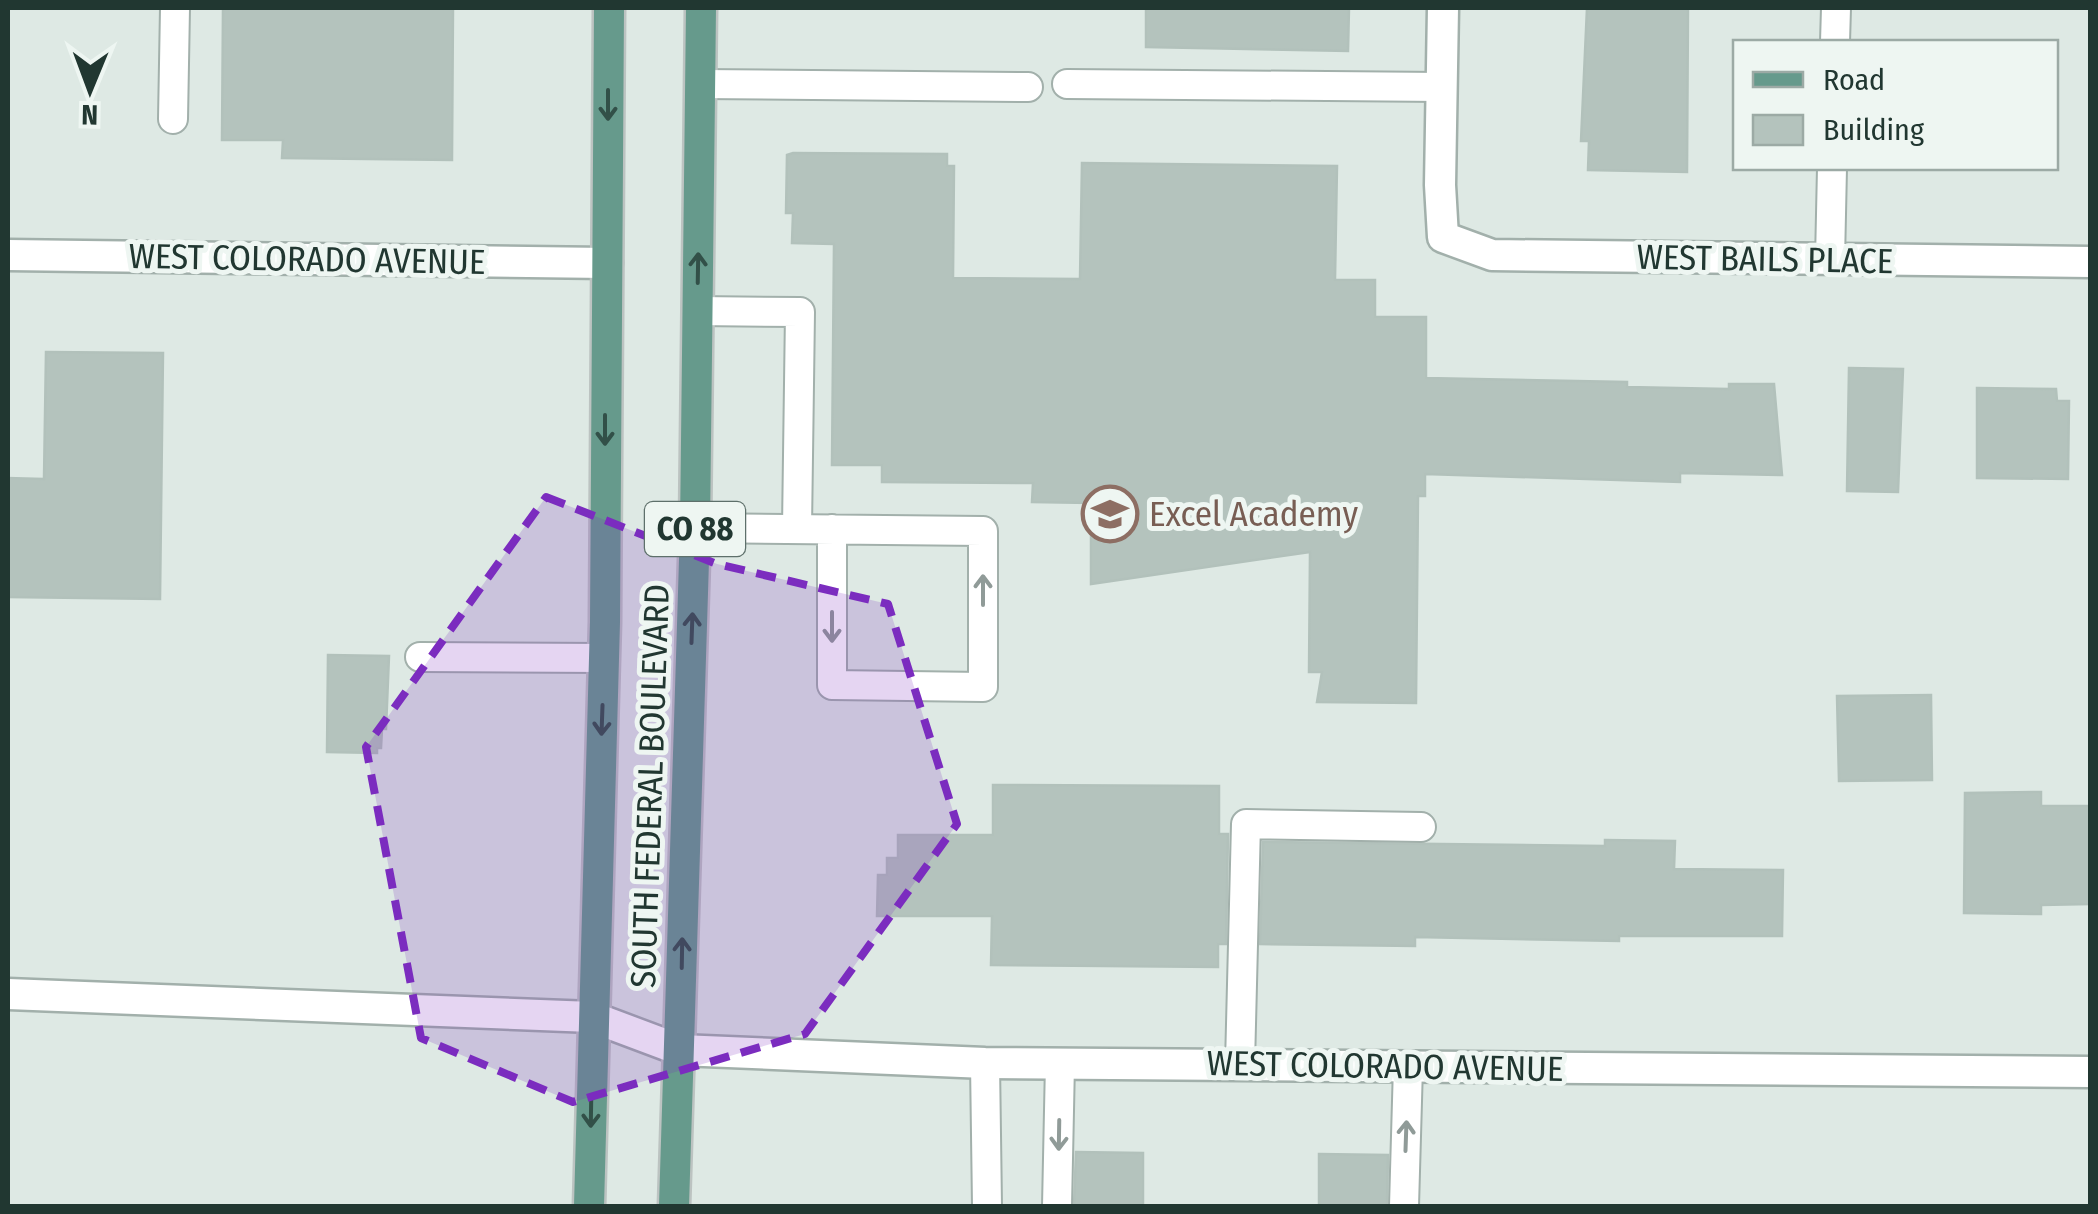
<svg xmlns="http://www.w3.org/2000/svg" width="2098" height="1214" viewBox="0 0 2098 1214" font-family="'Fira Sans Condensed',sans-serif">
<style>
.building{fill:#b4c3bd;stroke:#b2c1bb;stroke-width:2.5}
.lines{fill:none;stroke-linecap:round;stroke-linejoin:round}
.service-casing{stroke:#a2b0ab;stroke-width:32}
.minor-casing{stroke:#a2b0ab;stroke-width:35}
.primary-casing{stroke:#bcc3c1;stroke-width:35}
.service{stroke:#fff;stroke-width:28}
.minor{stroke:#fff;stroke-width:30}
.primary{stroke:#669a8c;stroke-width:30}
.oneway{stroke:#325048}
.oneway2{stroke:#909b98}
.marked{fill:#7b2cbf;fill-opacity:0.2;stroke:#7b2cbf;stroke-width:8;stroke-dasharray:20 12;stroke-linejoin:round}
.labels{text-anchor:middle;stroke-width:10;stroke-linejoin:round;paint-order:stroke}
.shield{fill:#eef6f2;stroke:#5e706b;stroke-width:2.5}
.shield-label{font-size:32px;font-weight:bold;fill:#213731}
.street-label{font-size:35px;fill:#213731;stroke:#eef6f2}
.education-label{font-size:35px;fill:#785e54;stroke:#eef6f2;text-anchor:start}
</style>
<rect width="100%" height="100%" fill="#dee9e4"/>
<g class="building">
<polygon points="223,8 453,8 452,160 282,158 283,140 222,140"/>
<polygon points="1146,8 1349,8 1348,51 1146,47"/>
<polygon points="1587,8 1688,8 1687,172 1588,170 1589,141 1581,141"/>
<polygon points="793,153 947,154 947,166 954,166 953,278 1080,279 1082,163 1337,166 1335,280 1375,280 1375,317 1426,317 1426,378 1627,382 1627,387 1729,389 1729,384 1774,384 1782,475 1680,473 1680,482 1425,474 1425,496 1418,496 1416,703 1317,702 1322,672 1309,672 1310,552 1091,584 1091,503 1032,502 1033,483 882,482 882,465 832,465 834,244 792,243 793,213 786,213 787,155"/>
<polygon points="46,352 163,353 160,599 8,597 8,478 44,479"/>
<polygon points="1849,368 1903,369 1898,492 1847,491"/>
<polygon points="1977,388 2056,389 2057,401 2069,401 2068,479 1977,478"/>
<polygon points="328,655 389,656 386,729 382,729 381,748 377,748 377,753 327,752"/>
<polygon points="1931,695 1932,780 1839,781 1837,696"/>
<polygon points="993,785 1219,786 1219,834 1228,834 1226,944 1218,944 1218,967 991,965 992,916 877,916 878,875 887,875 887,858 898,858 898,835 993,835"/>
<polygon points="2041,792 2041,806 2090,806 2090,904 2041,905 2041,914 1964,913 1965,793"/>
<polygon points="1605,840 1675,841 1674,869 1783,870 1782,936 1619,936 1619,941 1415,937 1415,946 1260,944 1263,842 1605,846"/>
<polygon points="1076,1152 1143,1153 1143,1206 1074,1206"/>
<polygon points="1319,1154 1388,1155 1387,1206 1319,1206"/>
</g>
<g class="lines">
<g class="service-casing">
<g id="service">
<polyline points="1835,42 1836,8"/>
<polyline points="700,84 1028,87"/>
<polyline points="1067,84 1442,87"/>
<polyline points="173,119 175,8"/>
<polyline points="1830,260 1832,168"/>
<polyline points="697,311 800,312 797,528"/>
<polyline points="695,528 983,531 983,687 832,685 832,529"/>
<polyline points="420,657 604,658"/>
<polyline points="985,1063 987,1206"/>
<polyline points="1240,1064 1246,824 1421,827"/>
<polyline points="1057,1206 1060,1063"/>
<polyline points="1404,1206 1408,1066"/>
</g>
</g>
<g class="minor-casing">
<g id="minor">
<polyline points="1443,8 1440,185 1443,237 1492,255 2090,262"/>
<polyline points="8,255 607,263"/>
<polyline points="8,994 592,1017 680,1050 985,1063 2090,1072"/>
</g>
</g>
<g class="primary-casing">
<g id="primary">
<polyline points="589,1206 605,622 609,8"/>
<polyline points="674,1206 695,528 701,8"/>
</g>
</g>
<use href="#service" class="service"/>
<use href="#minor" class="minor"/>
<use href="#primary" class="primary"/>
</g>
<defs><path id="oneway-shaft" d="M-6 0H5M1.5-3L5.5 0L1.5 3" fill="none" stroke-width="1.6" stroke-linecap="round" stroke-linejoin="round" transform="scale(2.5)"/></defs>
<g class="oneway">
<use href="#oneway-shaft" transform="translate(608 105) rotate(90)"/>
<use href="#oneway-shaft" transform="translate(698 268) rotate(-89)"/>
<use href="#oneway-shaft" transform="translate(605 430) rotate(90)"/>
<use href="#oneway-shaft" transform="translate(692 628) rotate(-88)"/>
<use href="#oneway-shaft" transform="translate(602 720) rotate(92)"/>
<use href="#oneway-shaft" transform="translate(682 953) rotate(-89)"/>
<use href="#oneway-shaft" transform="translate(591 1112) rotate(91)"/>
</g>
<g class="oneway2">
<use href="#oneway-shaft" transform="translate(983 590) rotate(-90)"/>
<use href="#oneway-shaft" transform="translate(832 627) rotate(90)"/>
<use href="#oneway-shaft" transform="translate(1059 1135) rotate(91)"/>
<use href="#oneway-shaft" transform="translate(1406 1136) rotate(-88)"/>
</g>
<path class="marked" d="M546,497L717,564L888,604L957,824L805,1034L573,1102L421,1038L366,747Z"/>
<defs>
<g id="school-ring" transform="scale(2.875)"><circle r="9.5" fill="#eef6f2" stroke="#8d6e63" stroke-width="1.5"/><path d="M0-5L7-2L0 1L-7-2ZM-4 1L0 2.5L4 1V4Q0 6-4 4Z" fill="#8d6e63"/></g>
</defs>
<g fill-rule="evenodd">
<use href="#school-ring" x="1110" y="514"/>
</g>
<g class="labels">
<rect class="shield" x="645" y="502" width="100" height="54" rx="8"/>
<g class="shield-label">
<text x="695" y="540">CO 88</text>
</g>
<g class="street-label">
<text transform="translate(307 259) rotate(1)" y="12">WEST COLORADO AVENUE</text>
<text transform="translate(1765 259) rotate(1)" y="12">WEST BAILS PLACE</text>
<text transform="translate(650 786) rotate(-88)" y="12">SOUTH FEDERAL BOULEVARD</text>
<text transform="translate(1385 1066) rotate(1)" y="12">WEST COLORADO AVENUE</text>
</g>
<g class="education-label">
<text x="1149" y="526">Excel Academy</text>
</g>
</g>
<rect width="2098" height="1214" fill="none" stroke="#213731" stroke-width="20"/>
<rect x="1733" y="40" width="325" height="130" fill="#eef6f2" stroke="#9caaa5" stroke-width="2.5"/>
<rect x="1753" y="72" width="50" height="15" fill="#669a8c" stroke="#9caaa5" stroke-width="2.5"/>
<text x="1823" y="90" font-size="30" fill="#213731">Road</text>
<rect x="1753" y="115" width="50" height="30" fill="#b4c3bd" stroke="#9caaa5" stroke-width="2.5"/>
<text x="1823" y="140" font-size="30" fill="#213731">Building</text>
<g transform="translate(90 90) rotate(181)" stroke="#eef6f2" stroke-width="8" paint-order="stroke">
<path d="M0-8L18 38L0 25L-18 38Z" fill="#213731"/>
<text y="-15" font-size="28" font-weight="bold" text-anchor="middle" fill="#213731">N</text>
</g>
</svg>
